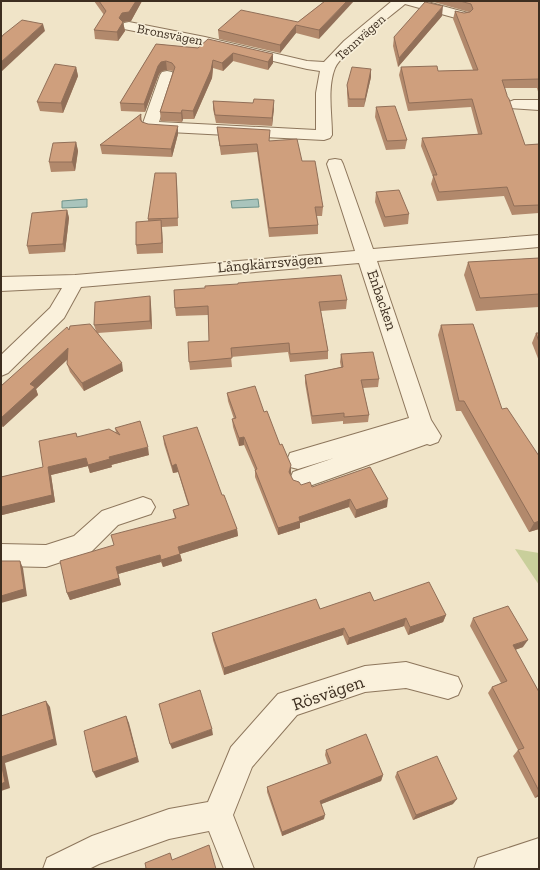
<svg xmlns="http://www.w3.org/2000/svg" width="540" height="870" viewBox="0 0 540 870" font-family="'Zilla Slab',serif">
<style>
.green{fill:#c9cf9b}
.water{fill:#a9c4bc;stroke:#6f938a}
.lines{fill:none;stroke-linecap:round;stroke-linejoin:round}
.minor-casing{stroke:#8d765c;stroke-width:2}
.minor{fill:#faf1dc;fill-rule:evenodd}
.wall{fill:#b2896c}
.shaded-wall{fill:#916f58}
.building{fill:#cf9f7d;stroke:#916f58}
.labels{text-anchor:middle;stroke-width:3.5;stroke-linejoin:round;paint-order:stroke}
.far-street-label{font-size:13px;fill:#3d2e20;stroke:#f7eed8}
.street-label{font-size:15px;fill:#3d2e20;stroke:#f7eed8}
.near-street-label{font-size:18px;fill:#3d2e20;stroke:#f7eed8}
</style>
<rect width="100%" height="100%" fill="#f0e4c8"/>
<polygon class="green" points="515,549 539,553 539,585"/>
<g class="water">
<polygon points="87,199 87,207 62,208 62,201"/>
<polygon points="258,199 259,207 232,208 231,201"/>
</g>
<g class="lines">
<g class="minor-casing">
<g id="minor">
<path d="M392,1H424L468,13L470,16L468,19L463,20L405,4C390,17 342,52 335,68C327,88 332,114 332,135L330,138L324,140L150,131L144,129L142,126L160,75L162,72L167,71L172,72L174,75L159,122L316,130V93L320,71L307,69L205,45L129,30L124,29L122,26L124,23L129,22L205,37L307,61L324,62L344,41Z"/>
<polygon points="514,100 539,100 539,110 509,108 506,105 509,102"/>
<polygon points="335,159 341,160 343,164 373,249 539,235 539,247 377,261 431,420 441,436 438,442 430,445 427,444 301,489 293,486 290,479 293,472 334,458 298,469 290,467 287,460 290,453 409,418 359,263 81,287 64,318 8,373 1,376 1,355 50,308 62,288 1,291 1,277 75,275 355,251 327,164 329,160"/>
<polygon points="143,497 151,500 155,507 151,514 118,525 91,552 46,567 1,566 1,544 46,545 74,536 102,511"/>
<polygon points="406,662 458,677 462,686 458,695 448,699 406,688 365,692 297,715 252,767 233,815 254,869 224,869 209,831 169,839 99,864 89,869 43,869 47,858 92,836 169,809 208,802 231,747 278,694 365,666"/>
<polygon points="539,838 539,868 474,869 478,858"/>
</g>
</g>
<use href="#minor" class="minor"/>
</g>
<g class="wall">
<polygon points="94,1 142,1 131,21 123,22 125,31 118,41 95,39 94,30 104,15"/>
<polygon points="325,1 319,39 296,33 280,53 219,39 218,30 298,22"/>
<polygon points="430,1 539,1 539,95 537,88 505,88 507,97 525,145 539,144 539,213 512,215 504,196 437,201 431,184 433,177 421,146 422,138 478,134 471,107 408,111 399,75 401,67 438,71 473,70 453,19 455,11 464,13 469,12"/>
<polygon points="442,16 398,67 393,46 394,37"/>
<polygon points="156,44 198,48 273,54 273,63 268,70 233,61 223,71 213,68 212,78 194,119 183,119 182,122 161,121 160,112 173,71 167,70 162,71 159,74 145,112 121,111 120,103"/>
<polygon points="76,67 78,76 63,113 40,111 37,102"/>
<polygon points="371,69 371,77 364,107 348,107 347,93 347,85"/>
<polygon points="213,101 274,108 272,126 216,123 213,109"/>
<polygon points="376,107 407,140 405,149 386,150 375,117"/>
<polygon points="141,114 142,122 178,134 172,157 102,154 100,145"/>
<polygon points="217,127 270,141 302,161 323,207 322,216 317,216 318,225 318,234 269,237 257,152 221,155 218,136"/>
<polygon points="76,142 78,151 75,171 51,172 49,162"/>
<polygon points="176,173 178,226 162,227 163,253 137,254 136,245 148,221 148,219"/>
<polygon points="376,192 409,214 408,224 384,227 375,202"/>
<polygon points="67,210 69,218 65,252 29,254 27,246"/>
<polygon points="539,258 539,307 476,311 464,275 468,262"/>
<polygon points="174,290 347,300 346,309 321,311 328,351 328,359 290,362 288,352 231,357 232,367 190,370 189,362 209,341 208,315 176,316 175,308"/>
<polygon points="150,296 151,305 152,329 98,333 123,371 84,391 70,372 67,364 68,359 36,389 38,395 3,427 1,426 1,386 69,330 96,331 94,325"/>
<polygon points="441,325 539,529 529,532 461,411 456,411 438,335"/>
<polygon points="536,333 539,333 539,361 532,343"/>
<polygon points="341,354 379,379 378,387 363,388 369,415 368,422 343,424 343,421 312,424 305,383 305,375 341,367 340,362"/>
<polygon points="227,393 264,412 291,473 290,475 293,480 301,485 312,487 387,507 355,518 349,507 300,523 300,528 278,535 255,477 255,470 244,445 239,446 233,427 232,419 234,419 228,401"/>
<polygon points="115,428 149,455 111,465 112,467 90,473 88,466 51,475 55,502 2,515 1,512 1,477 43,467 76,433 77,437 116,433"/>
<polygon points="163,436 222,495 237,529 238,536 180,554 182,561 163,567 161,562 118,574 121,585 70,600 67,593 114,545 175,519 173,510 188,505 178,472 173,473 164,444"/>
<polygon points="374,601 446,615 443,622 408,635 404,626 347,645 343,635 224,675 213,640 212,633 320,609"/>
<polygon points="473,618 523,647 515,650 539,692 539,796 535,798 513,756 518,750 488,693 492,687 501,683 470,626"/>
<polygon points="326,750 383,775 381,781 321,804 324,819 282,836 267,792 267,787 328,764 325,755"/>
<polygon points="397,772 453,804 413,820 395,777"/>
</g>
<g class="shaded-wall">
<polygon points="136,1 142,1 131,21 123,22 125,31 118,41 117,32 119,18 122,13"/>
<polygon points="347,1 354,1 319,39 319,30"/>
<polygon points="443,6 442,16 398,67 399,58"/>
<polygon points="43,24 45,31 1,72 1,62"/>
<polygon points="296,25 296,33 280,53 280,45"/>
<polygon points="233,53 233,61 223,71 222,63"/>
<polygon points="273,54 273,63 268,70 268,62"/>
<polygon points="213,60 213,68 212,78 194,119 193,111"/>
<polygon points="166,61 167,70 162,71 159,74 145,112 144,104 158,66 161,62"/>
<polygon points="76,67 78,76 63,113 61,103"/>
<polygon points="371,69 371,77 364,107 365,99"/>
<polygon points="274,100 274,108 272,126 272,118"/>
<polygon points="182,110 183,119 182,122 181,113"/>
<polygon points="178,126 178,134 172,157 171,149"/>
<polygon points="76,142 78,151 75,171 72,162"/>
<polygon points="176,173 177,181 178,226 178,218"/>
<polygon points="67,210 69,218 65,252 63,244"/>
<polygon points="161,220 162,229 163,253 162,243"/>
<polygon points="150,296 151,305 152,329 150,321"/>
<polygon points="68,348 71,356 36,389 38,395 3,427 1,422 1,418 30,384"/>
<polygon points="122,363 123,371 84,391 82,383"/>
<polygon points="244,437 244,445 239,446 239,438"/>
<polygon points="148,447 149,455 111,465 109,457"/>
<polygon points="86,458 110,459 112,467 90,473 88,466 51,475 55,502 2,515 1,512 1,507 48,467"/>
<polygon points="176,464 178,472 173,473 172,466"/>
<polygon points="291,465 291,473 289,480 289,472"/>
<polygon points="350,499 349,507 300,523 300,528 278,535 278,528 299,517"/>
<polygon points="388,499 387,507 355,518 356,510"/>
<polygon points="539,521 539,529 529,532 534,523"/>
<polygon points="237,529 238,536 180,554 182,561 163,567 161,560 178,547"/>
<polygon points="160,555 161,562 118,574 121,585 70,600 67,593 116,567"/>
<polygon points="20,561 23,568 27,596 1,603 1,596"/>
<polygon points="446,615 443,622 408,635 410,627"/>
<polygon points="406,618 404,626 347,645 349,638"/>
<polygon points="344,628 343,635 224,675 224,668"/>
<polygon points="528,640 523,647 509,652 513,645"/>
<polygon points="46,701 50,707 57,745 5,763 10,788 1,791 1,757"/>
<polygon points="126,716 129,723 139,762 96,778 93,772"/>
<polygon points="212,729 213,735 172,749 170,744"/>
<polygon points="383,775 381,781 319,805 320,801"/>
<polygon points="539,793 539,796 535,798"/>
<polygon points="457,799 453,804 413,820 416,815"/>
<polygon points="325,815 324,819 282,836 282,832"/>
</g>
<g class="building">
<polygon points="99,1 136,1 129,12 122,13 119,18 123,22 117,32 94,30 106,11"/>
<polygon points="325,1 347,1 319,30 296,25 280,45 218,30 241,10 298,22"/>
<polygon points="460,1 539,1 539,79 502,80 507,95 507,96 509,99 525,145 539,144 539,205 514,206 507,187 439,192 433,175 437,175 422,138 482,134 472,99 409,103 401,67 437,66 438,71 478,70 455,11 464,13 470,12 473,9 471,4"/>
<polygon points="425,2 443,6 399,58 394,37"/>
<polygon points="22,20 43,24 1,62 1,38 3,35"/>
<polygon points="208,39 273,54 268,62 233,53 222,63 213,60 211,70 193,111 182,110 181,113 160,112 175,67 172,63 166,61 161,62 158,66 144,104 120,103 156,44 198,48"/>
<polygon points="55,64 76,67 61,103 37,102"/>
<polygon points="352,67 371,69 365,99 349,99 347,85"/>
<polygon points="254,99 274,100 272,118 215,115 213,101 253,103"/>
<polygon points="395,106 407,140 387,141 376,107"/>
<polygon points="141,114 140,119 142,122 148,124 178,126 171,149 100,145"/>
<polygon points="217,127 270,130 269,141 297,139 302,161 315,161 323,207 315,207 318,225 269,228 257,144 220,146"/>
<polygon points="76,142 72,162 49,162 53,143"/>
<polygon points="155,173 176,173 178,218 148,219"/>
<polygon points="399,190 409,214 385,217 376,192"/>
<polygon points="67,210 63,244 27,246 32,213"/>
<polygon points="161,220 162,243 136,245 136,222"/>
<polygon points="539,258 539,294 480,298 468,262"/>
<polygon points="341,275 347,300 319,302 328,351 290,354 289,343 231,348 232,358 189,362 188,342 209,341 208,306 175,308 174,290 205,288 205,286 238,284 238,283"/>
<polygon points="150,296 150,321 94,325 95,302"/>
<polygon points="90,324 122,363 82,383 67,364 68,348 30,384 35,387 1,418 1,386 67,327 69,330 70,326"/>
<polygon points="473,324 502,409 507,408 539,456 539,521 534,523 464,401 459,401 441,325"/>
<polygon points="536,333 539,333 539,342"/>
<polygon points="373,352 379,379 361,380 369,415 344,417 344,413 312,416 305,375 343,367 341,354"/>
<polygon points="255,386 264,412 267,411 280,445 282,444 291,465 289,472 293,480 299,482 301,485 310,482 312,487 370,467 388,499 356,510 350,499 299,517 300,521 278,528 255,470 257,469 244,437 239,438 232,419 236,418 227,393"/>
<polygon points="140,421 148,447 109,457 110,459 88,465 86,458 48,467 52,495 1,507 1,477 43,467 39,441 76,433 77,437 109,429 120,435 115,428"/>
<polygon points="197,427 222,495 224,495 237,529 178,547 180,554 161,560 160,555 116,567 119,578 67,593 60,561 114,545 111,535 176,518 173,510 189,505 176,464 172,466 163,436"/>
<polygon points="1,561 20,561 24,589 1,596"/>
<polygon points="429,582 446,615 410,627 406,618 349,638 344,628 224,668 212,633 316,599 320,609 370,592 374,601"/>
<polygon points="508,606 528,640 513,645 539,692 539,791 518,750 524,748 492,687 507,681 473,618"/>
<polygon points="200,690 212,729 170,744 159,704"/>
<polygon points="46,701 54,739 1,757 1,716"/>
<polygon points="126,716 137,757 93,772 84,731"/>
<polygon points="366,734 383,775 320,801 325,815 282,832 267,787 331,763 326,750"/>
<polygon points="437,756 457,799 416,815 397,772"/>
<polygon points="1,762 5,782 1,784"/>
<polygon points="209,845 216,869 144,869 146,868 145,863 170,853 172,860"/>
</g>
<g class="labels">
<g class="far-street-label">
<text transform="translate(170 34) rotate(11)" y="5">Bronsvägen</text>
<text transform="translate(360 37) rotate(-42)" y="5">Tennvägen</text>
</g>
<g class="street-label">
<text transform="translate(270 263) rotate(-5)" y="5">Långkärrsvägen</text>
<text transform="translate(382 300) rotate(71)" y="5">Enbacken</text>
</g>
<g class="near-street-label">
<text transform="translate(328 693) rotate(-19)" y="6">Rösvägen</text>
</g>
</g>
<rect width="540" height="870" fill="none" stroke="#3d2e20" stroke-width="4"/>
</svg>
